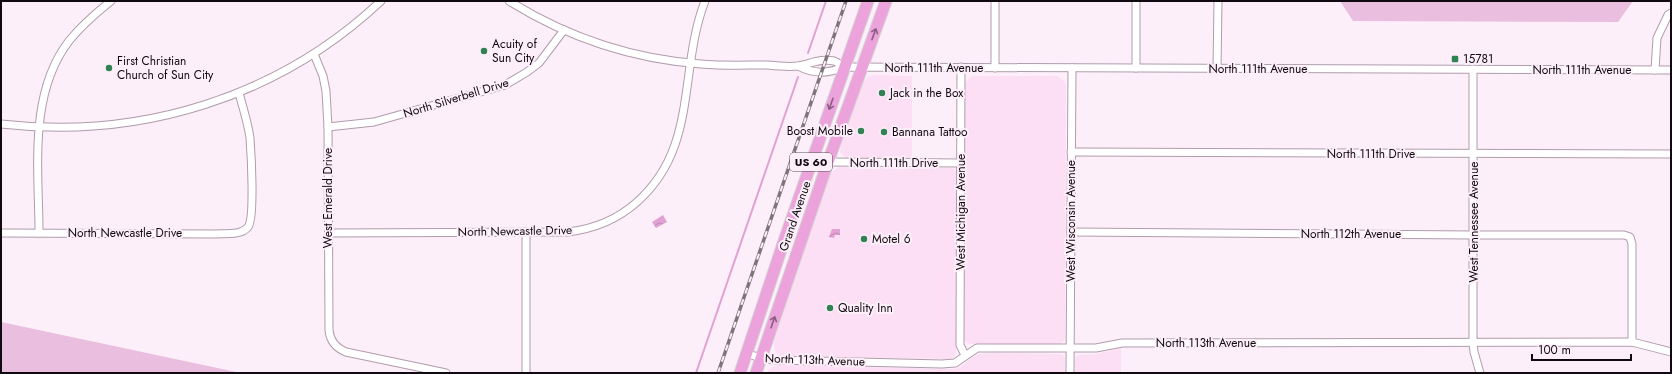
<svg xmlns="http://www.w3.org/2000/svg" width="1672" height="374" viewBox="0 0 1672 374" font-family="Jost,sans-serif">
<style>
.built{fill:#fcdff4}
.grass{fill:#e9bedf}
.water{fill:url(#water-waves)}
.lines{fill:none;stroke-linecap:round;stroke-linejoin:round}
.stream{stroke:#e2a1d3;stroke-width:2}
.minor-casing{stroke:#b09cab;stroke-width:9}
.highway-casing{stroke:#d4d3d4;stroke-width:13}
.minor{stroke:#fff;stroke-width:7}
.highway{stroke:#eca3dc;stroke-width:11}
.rail-casing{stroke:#7f747c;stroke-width:3.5}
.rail{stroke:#fdeff9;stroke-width:2;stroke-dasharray:6;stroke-linecap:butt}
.oneway{stroke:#895e80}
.poi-dot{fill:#318253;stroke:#fdeff9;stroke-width:1.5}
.labels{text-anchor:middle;stroke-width:4;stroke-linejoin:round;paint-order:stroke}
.shield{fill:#fdeff9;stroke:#574e55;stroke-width:1}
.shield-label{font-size:11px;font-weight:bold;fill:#10090f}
.poi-label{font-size:12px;fill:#10090f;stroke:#fdeff9;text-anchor:start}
.street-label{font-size:12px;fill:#10090f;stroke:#fdeff9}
</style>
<defs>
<pattern id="water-waves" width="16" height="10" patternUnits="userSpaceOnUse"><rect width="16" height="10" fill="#e2a1d3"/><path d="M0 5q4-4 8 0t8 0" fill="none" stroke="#c189b4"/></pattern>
</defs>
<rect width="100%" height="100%" fill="#fdeff9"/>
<g class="built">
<polygon points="874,75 912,76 912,158 846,158 840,152 841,144 863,83 868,77"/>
<polygon points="972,76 1057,76 1063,80 1066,85 1065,340 1060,344 969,344 966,342 964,339 965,83 968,79"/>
<polygon points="839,167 951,168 954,169 956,172 956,353 954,357 950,359 783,356 776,353 773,344 830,173"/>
<polygon points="1121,348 1121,373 1075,373 1075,359 1078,355 1096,354"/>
<polygon points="991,353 1060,354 1063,355 1065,358 1065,373 766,373 772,367 778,365 954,369 962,366 971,358 979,354"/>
</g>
<g class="grass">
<polygon points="1340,1 1633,1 1618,22 1353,21"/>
<polygon points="1,322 241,373 1,373"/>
</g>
<g class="water">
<polygon points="663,215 667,222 656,228 652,222"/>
<polygon points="832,229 840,229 840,235 835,235 834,238 829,237"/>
</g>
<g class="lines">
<g class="stream">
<polyline points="808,53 826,1"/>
<polyline points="696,373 798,77"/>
</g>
<g class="minor-casing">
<g id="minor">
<path d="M509,1C567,37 633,59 701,64C723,66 746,65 768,65C777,66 789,67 798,66C810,64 821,58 834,61C837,62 841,65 844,67"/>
<path d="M314,54L323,76L326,91L328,127L329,330C330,341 336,348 346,352L446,373"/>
<path d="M798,66C814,74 827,74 844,67L1671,70"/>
<polyline points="961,67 960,345 965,355"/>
<polyline points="995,68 995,1"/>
<polyline points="1136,68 1136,1"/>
<polyline points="1217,69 1218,1"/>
<polyline points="1473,69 1473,343 1474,352 1480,373"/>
<polyline points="1655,70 1657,38 1668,15 1671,13"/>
<path d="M1,124C141,140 279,97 381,1"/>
<polyline points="328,127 374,122 505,85 527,72 539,63 564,30"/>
<polyline points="1071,152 1671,154"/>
<polyline points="828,162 961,163"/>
<polyline points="526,232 526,373"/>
<polyline points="1071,232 1473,235 1624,235 1630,237 1632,244 1632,342"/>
<path d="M1,233L214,234C224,233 241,236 248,227C255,218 251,152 250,138C248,123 243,108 239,93"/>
<path d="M39,233C39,170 28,94 69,41C81,26 96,13 111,1"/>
<path d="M329,233L568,232C593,229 618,219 637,202C699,147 678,71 705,1"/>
<polyline points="746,353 760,358 774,360 942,364 955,363 977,348 1096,348 1122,343 1632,342 1671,352"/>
<polyline points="1070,373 1072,68"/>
</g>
</g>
<g class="highway-casing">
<g id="highway">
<polyline points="740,373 785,238 868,1"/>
<polyline points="756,373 828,162 886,1"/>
</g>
</g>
<use href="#minor" class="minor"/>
<use href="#highway" class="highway"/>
<g class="rail-casing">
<polyline id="rail" points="718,373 846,1"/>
</g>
<use href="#rail" class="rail"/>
</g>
<defs><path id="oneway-shaft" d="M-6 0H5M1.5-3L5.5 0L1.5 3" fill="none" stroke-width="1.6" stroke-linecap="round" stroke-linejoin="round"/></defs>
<g class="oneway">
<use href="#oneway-shaft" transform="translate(874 34) rotate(-70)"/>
<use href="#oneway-shaft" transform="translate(831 104) rotate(109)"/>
<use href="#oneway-shaft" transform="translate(773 322) rotate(-71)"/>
</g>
<g class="poi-dot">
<circle cx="484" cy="51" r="4"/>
<rect x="1451" y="55" width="8" height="8" rx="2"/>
<circle cx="109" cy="68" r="4"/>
<circle cx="882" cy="93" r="4"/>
<circle cx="861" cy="131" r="4"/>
<circle cx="884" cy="132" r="4"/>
<circle cx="864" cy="239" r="4"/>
<circle cx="830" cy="308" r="4"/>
</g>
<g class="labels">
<rect class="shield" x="790" y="153" width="42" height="18" rx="3"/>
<g class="shield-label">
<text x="811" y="166">US 60</text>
</g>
<g class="poi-label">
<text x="492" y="48">Acuity of<tspan x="492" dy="14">Sun City</tspan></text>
<text x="1463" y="63">15781</text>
<text x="117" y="65">First Christian<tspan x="117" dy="14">Church of Sun City</tspan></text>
<text x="890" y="97">Jack in the Box</text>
<text x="853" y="135" text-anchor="end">Boost Mobile</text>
<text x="892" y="136">Bannana Tattoo</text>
<text x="872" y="243">Motel 6</text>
<text x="838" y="312">Quality Inn</text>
</g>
<g class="street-label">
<text x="934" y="72">North 111th Avenue</text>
<text x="1258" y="73">North 111th Avenue</text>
<text x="1582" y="74">North 111th Avenue</text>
<text transform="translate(456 98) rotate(-17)" y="4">North Silverbell Drive</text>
<text x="1371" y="158">North 111th Drive</text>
<text x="894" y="167">North 111th Drive</text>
<text transform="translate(328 198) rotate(-90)" y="4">West Emerald Drive</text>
<text transform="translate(961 212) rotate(-90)" y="4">West Michigan Avenue</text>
<text transform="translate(795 216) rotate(-71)" y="4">Grand Avenue</text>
<text transform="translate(1071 221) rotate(-90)" y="4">West Wisconsin Avenue</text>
<text transform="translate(1474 222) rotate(-90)" y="4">West Tennessee Avenue</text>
<text transform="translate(515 231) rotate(-1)" y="4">North Newcastle Drive</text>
<text x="125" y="237">North Newcastle Drive</text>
<text x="1351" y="238">North 112th Avenue</text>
<text x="1206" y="347">North 113th Avenue</text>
<text transform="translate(815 360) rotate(2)" y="4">North 113th Avenue</text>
</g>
</g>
<rect width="1672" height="374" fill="none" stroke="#10090f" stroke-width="4"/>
<path d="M1532 354v6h99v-6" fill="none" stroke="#10090f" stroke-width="2"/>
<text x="1538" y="354" font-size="12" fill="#10090f" stroke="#fdeff9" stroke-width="3" paint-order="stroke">100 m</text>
</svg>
